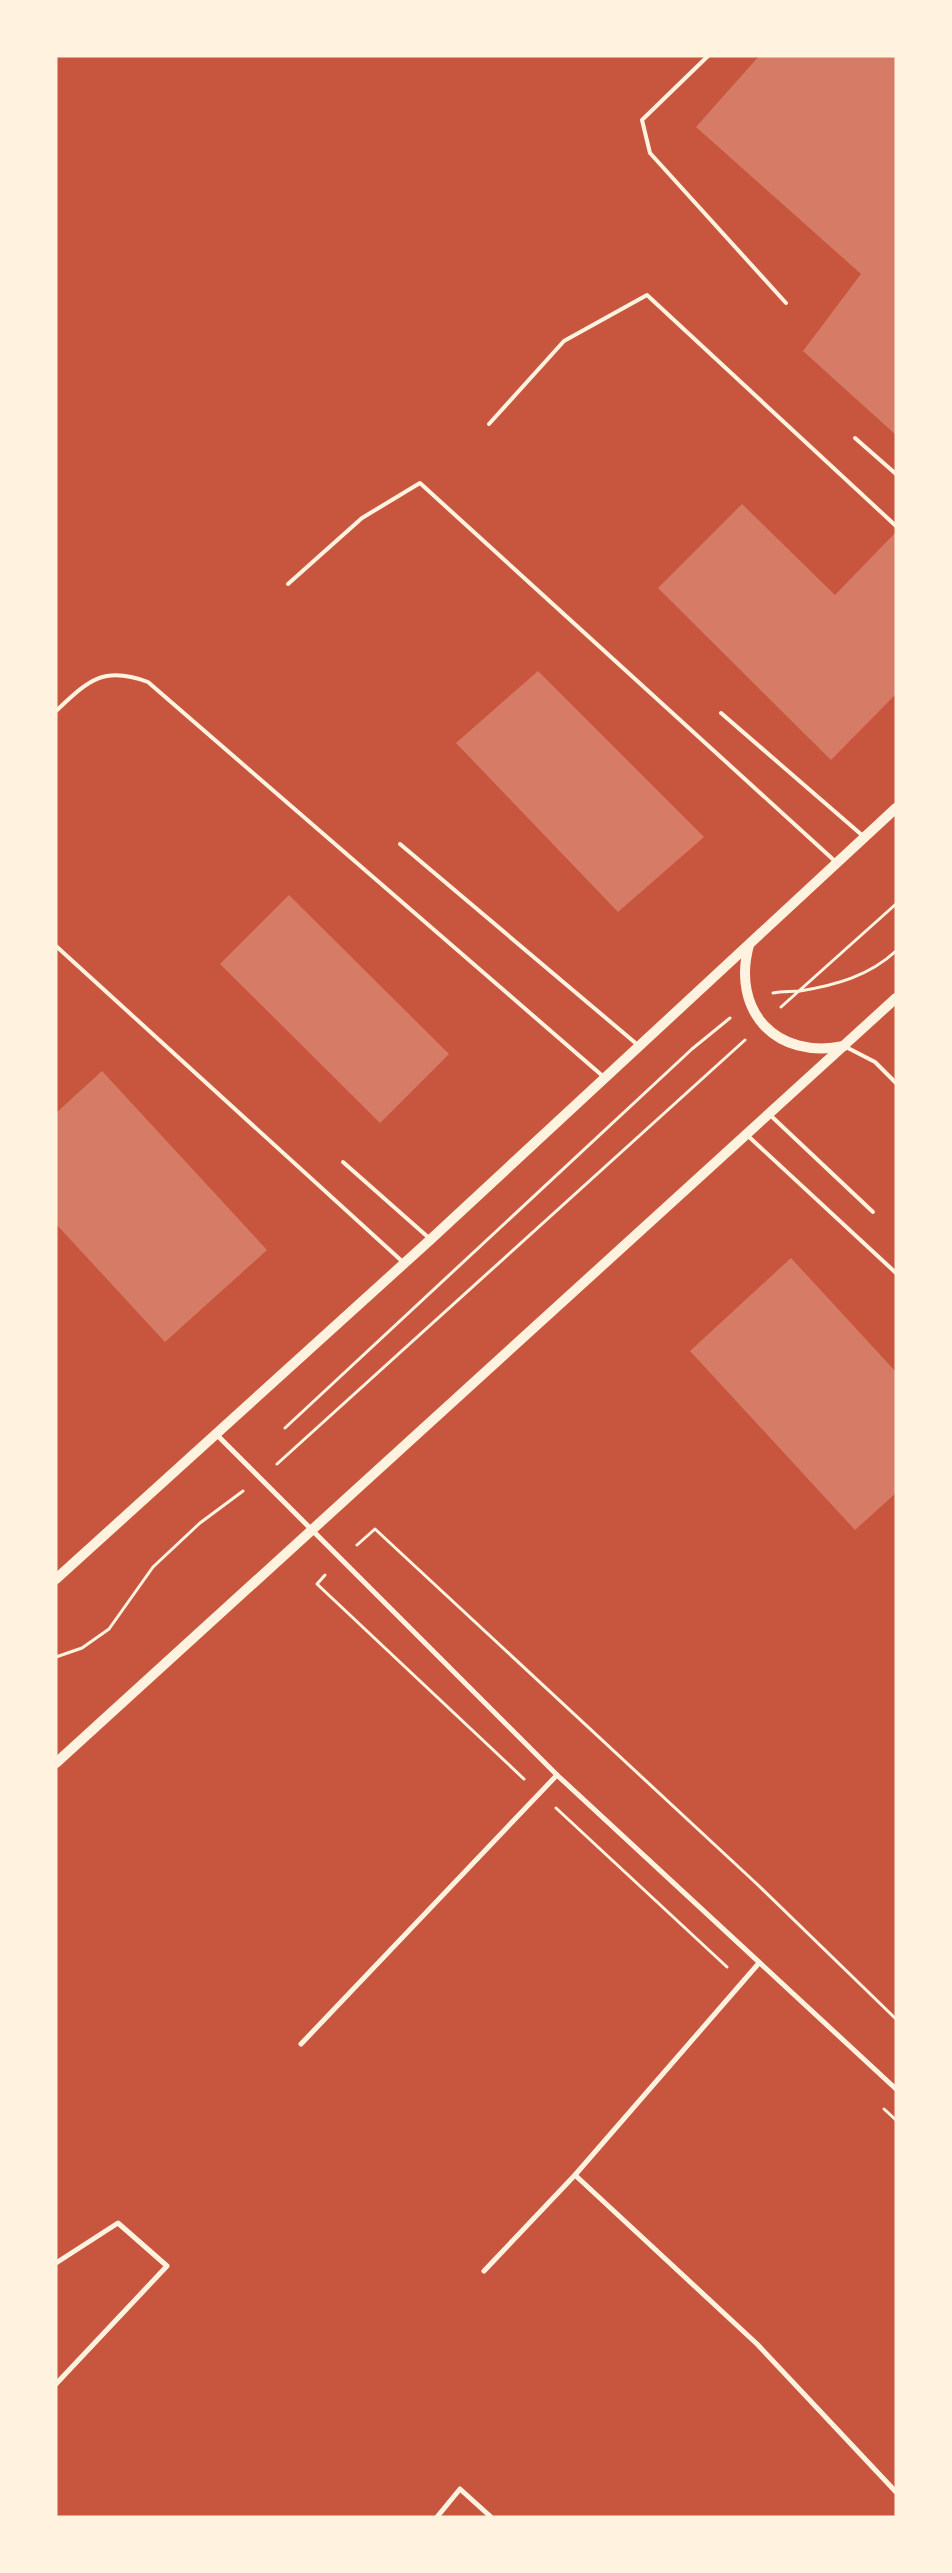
<svg xmlns="http://www.w3.org/2000/svg" width="952" height="2573" viewBox="0 0 952 2573" font-family="'Source Serif 4',serif">
<style>
.building{fill:#d67c66}
.lines{fill:none;stroke-linecap:round;stroke-linejoin:round}
.path{stroke:#fff3e0;stroke-width:3}
.service{stroke:#fff3e0;stroke-width:4}
.minor{stroke:#fff3e0;stroke-width:5}
.secondary{stroke:#fff3e0;stroke-width:10}
</style>
<rect width="100%" height="100%" fill="#c8553d"/>
<g class="building">
<polygon points="759,56 896,56 896,435 803,351 861,274 696,127"/>
<polygon points="742,504 835,595 896,532 896,694 831,760 658,588"/>
<polygon points="538,671 704,837 618,912 456,743"/>
<polygon points="289,895 449,1054 380,1123 220,964"/>
<polygon points="102,1071 267,1250 165,1342 56,1224 56,1113"/>
<polygon points="791,1258 896,1372 896,1493 855,1530 690,1351"/>
</g>
<g class="lines">
<g class="path">
<path d="M773,993C783,991 791,992 800,991C836,985 869,976 896,951"/>
<polyline points="781,1007 896,904"/>
<polyline points="285,1428 692,1049 730,1018"/>
<polyline points="277,1464 745,1040"/>
<polyline points="357,1545 375,1529 758,1885 896,2019"/>
<polyline points="325,1575 317,1584 524,1779"/>
<polyline points="56,1657 82,1648 109,1629 153,1567 200,1523 243,1491"/>
<polyline points="556,1808 727,1967"/>
<polyline points="884,2109 896,2120"/>
</g>
<g class="service">
<polyline points="708,56 642,120 650,153 786,303"/>
<polyline points="489,424 564,341 647,295 896,526"/>
<polyline points="855,438 896,474"/>
<polyline points="288,584 362,518 420,483 837,863"/>
<path d="M56,711C88,681 103,665 148,682L605,1078"/>
<polyline points="721,713 863,836"/>
<polyline points="400,844 639,1046"/>
<polyline points="56,946 404,1263"/>
<polyline points="846,1047 875,1062 896,1083"/>
<polyline points="769,1114 873,1212"/>
<polyline points="747,1135 896,1273"/>
<polyline points="343,1162 429,1238"/>
</g>
<g class="minor">
<polyline points="216,1434 557,1775 896,2089"/>
<polyline points="301,2044 557,1775"/>
<polyline points="575,2175 757,2344 896,2492"/>
<polyline points="56,2263 118,2223 167,2266 56,2384"/>
<polyline points="484,2271 575,2175 759,1963"/>
<polyline points="437,2517 460,2489 491,2517"/>
</g>
<g class="secondary">
<path d="M749,945C731,1011 776,1060 844,1046"/>
<polyline points="56,1579 430,1240 896,808"/>
<polyline points="56,1763 896,998"/>
</g>
</g>
<rect width="952" height="2573" fill="none" stroke="#fff3e0" stroke-width="115"/>
</svg>
